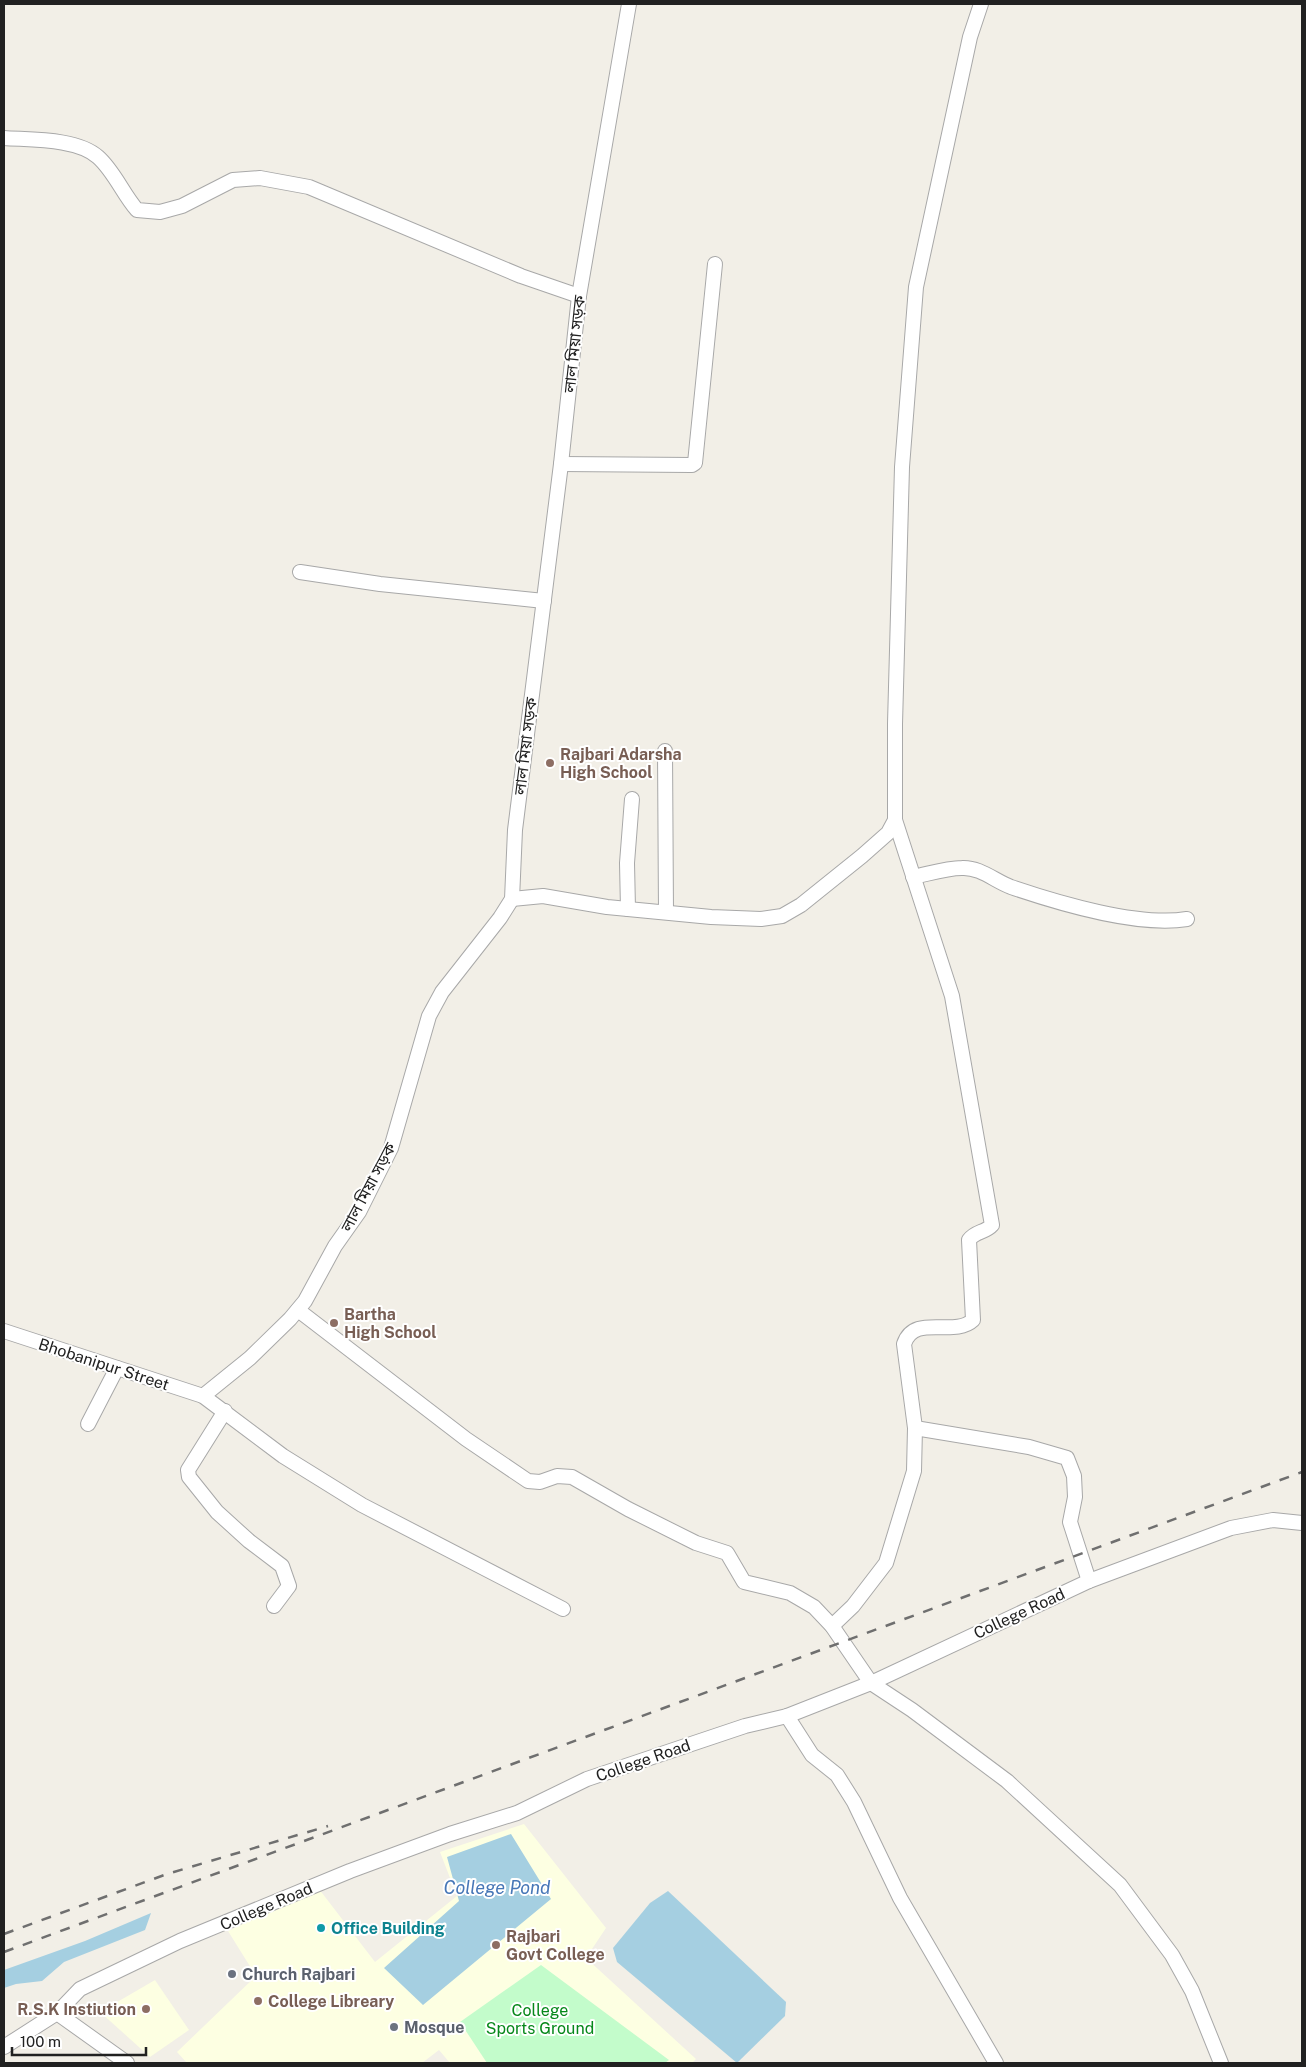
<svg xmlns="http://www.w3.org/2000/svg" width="1306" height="2067" viewBox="0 0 1306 2067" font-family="'Public Sans','Noto Sans Bengali',sans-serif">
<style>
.education{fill:#fdffe2}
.park{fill:#c3fccb}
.water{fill:#a5cfe1}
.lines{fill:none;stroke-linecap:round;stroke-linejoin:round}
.minor-casing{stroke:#a8a8a8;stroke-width:16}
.minor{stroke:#fff;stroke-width:14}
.rail{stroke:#6f6f6f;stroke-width:2.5;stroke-dasharray:10 10;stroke-linecap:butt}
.education-dot{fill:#8d6e63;stroke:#fff;stroke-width:2}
.culture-dot{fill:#0f9aa8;stroke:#fff;stroke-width:2}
.worship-dot{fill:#6b7280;stroke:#fff;stroke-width:2}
.labels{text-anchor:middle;stroke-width:4;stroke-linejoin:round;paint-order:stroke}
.street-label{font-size:16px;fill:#212121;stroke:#fff}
.education-label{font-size:16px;font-weight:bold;fill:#785e54;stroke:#fff;text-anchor:start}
.culture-label{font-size:16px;font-weight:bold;fill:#0d838f;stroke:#fff;text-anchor:start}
.worship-label{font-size:16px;font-weight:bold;fill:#5b616d;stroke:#fff;text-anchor:start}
.park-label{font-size:16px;fill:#06881a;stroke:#fff}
.water-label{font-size:18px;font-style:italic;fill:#4777b7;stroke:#fff}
</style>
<rect width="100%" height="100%" fill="#f2efe7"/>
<g class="education">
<polygon points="524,1824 606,1928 586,1958 696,2059 692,2063 450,2063 439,2050 422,2063 187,2063 177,2052 256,1976 228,1931 319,1889 375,1962 457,1896 440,1852"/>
<polygon points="155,1980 189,2030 150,2057 100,2012"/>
</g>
<polygon class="park" points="541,1965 669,2060 665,2063 487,2063 460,2022"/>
<g class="water">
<polygon points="511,1834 551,1899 423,2005 384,1968 459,1901 447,1857"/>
<polygon points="668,1891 786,2002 785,2016 737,2063 617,1962 613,1948 650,1903"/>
<polygon points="151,1913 145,1930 64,1962 42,1981 16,1984 4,1988 4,1970 85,1941"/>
</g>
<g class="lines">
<g class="minor-casing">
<g id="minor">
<path d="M4,138C30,140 77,138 98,157C114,171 123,194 137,210L160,212L182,206L233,180L260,178L309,187L521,276L579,296"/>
<polyline points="561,464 692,465 695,463 715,264"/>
<polyline points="300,572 380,584 544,601"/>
<polyline points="665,751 666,912"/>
<path d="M913,877C928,874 946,868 962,868C980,867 995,881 1011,887C1058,903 1139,927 1187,919"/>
<polyline points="512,899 543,896 607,907 711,917 761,919 782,916 801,905 862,856 888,833 895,820 895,724 902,467 916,287 970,37 981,4"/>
<polyline points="628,909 627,863 632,799"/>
<polyline points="298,1310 466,1439 528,1481 540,1482 557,1476 572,1477 628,1509 696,1543 727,1553 744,1582 790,1593 814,1607 832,1626 871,1683 912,1710 1007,1781 1120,1885 1172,1955 1192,1991 1221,2063"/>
<polyline points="4,1331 203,1396 283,1456 362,1505 563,1609"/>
<polyline points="203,1396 250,1358 290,1319 305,1301 335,1246 359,1212 391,1148 429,1016 442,992 500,918 512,899 515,830 561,464 579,296 629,4"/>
<polyline points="225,1411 188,1470 189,1477 217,1512 249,1541 282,1566 289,1586 274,1606"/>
<polyline points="88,1424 117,1368"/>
<polyline points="915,1428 1029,1447 1067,1458 1074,1476 1075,1497 1070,1522 1089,1581"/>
<path d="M832,1626L853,1606L886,1563L914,1471L915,1428L904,1344C914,1313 954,1338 973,1320L969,1240C975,1231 985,1233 992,1225L952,996L895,820"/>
<polyline points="787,1716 812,1755 837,1775 854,1802 900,1898 996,2063"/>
<polyline points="57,2013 127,2063"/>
<polyline points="4,2047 57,2013 80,1989 180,1941 350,1871 450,1834 517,1813 587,1779 745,1726 787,1716 871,1683 1089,1581 1231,1528 1273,1520 1302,1523"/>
</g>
</g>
<use href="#minor" class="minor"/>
<g class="rail">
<polyline points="4,1934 167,1874 328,1826"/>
<polyline points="4,1952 1302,1472"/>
</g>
</g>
<g class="education-dot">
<circle cx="550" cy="763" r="5"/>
<circle cx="334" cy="1323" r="5"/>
<circle cx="496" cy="1945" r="5"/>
<circle cx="258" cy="2001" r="5"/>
<circle cx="146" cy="2009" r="5"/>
</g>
<circle class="culture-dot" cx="321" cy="1928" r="5"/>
<g class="worship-dot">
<circle cx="232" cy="1974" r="5"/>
<circle cx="394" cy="2027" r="5"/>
</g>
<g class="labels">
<g class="street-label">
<text transform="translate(574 344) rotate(-84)" y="6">লাল মিয়া সড়ক</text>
<text transform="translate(525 746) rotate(-83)" y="6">লাল মিয়া সড়ক</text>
<text transform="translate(368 1187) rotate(-62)" y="6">লাল মিয়া সড়ক</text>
<text transform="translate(104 1364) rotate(18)" y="6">Bhobanipur Street</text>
<text transform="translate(1019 1613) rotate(-25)" y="6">College Road</text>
<text transform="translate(643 1760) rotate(-19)" y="6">College Road</text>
<text transform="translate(266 1906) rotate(-23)" y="6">College Road</text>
</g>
<g class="education-label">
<text x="560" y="760">Rajbari Adarsha<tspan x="560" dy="18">High School</tspan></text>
<text x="344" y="1320">Bartha<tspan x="344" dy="18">High School</tspan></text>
<text x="506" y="1942">Rajbari<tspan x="506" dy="18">Govt College</tspan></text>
<text x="268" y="2007">College Libreary</text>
<text x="136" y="2015" text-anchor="end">R.S.K Instiution</text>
</g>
<g class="culture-label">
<text x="331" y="1934">Office Building</text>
</g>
<g class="worship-label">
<text x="242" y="1980">Church Rajbari</text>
<text x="404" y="2033">Mosque</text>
</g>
<g class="park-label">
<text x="540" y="2016">College<tspan x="540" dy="18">Sports Ground</tspan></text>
</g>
<g class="water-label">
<text x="497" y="1894">College Pond</text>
</g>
</g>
<rect width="1306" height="2067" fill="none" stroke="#212121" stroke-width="10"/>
<path d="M12 2047v8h134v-8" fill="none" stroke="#212121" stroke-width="2.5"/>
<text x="20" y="2047" font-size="15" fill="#212121" stroke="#ffffff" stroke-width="4" paint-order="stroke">100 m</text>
</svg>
